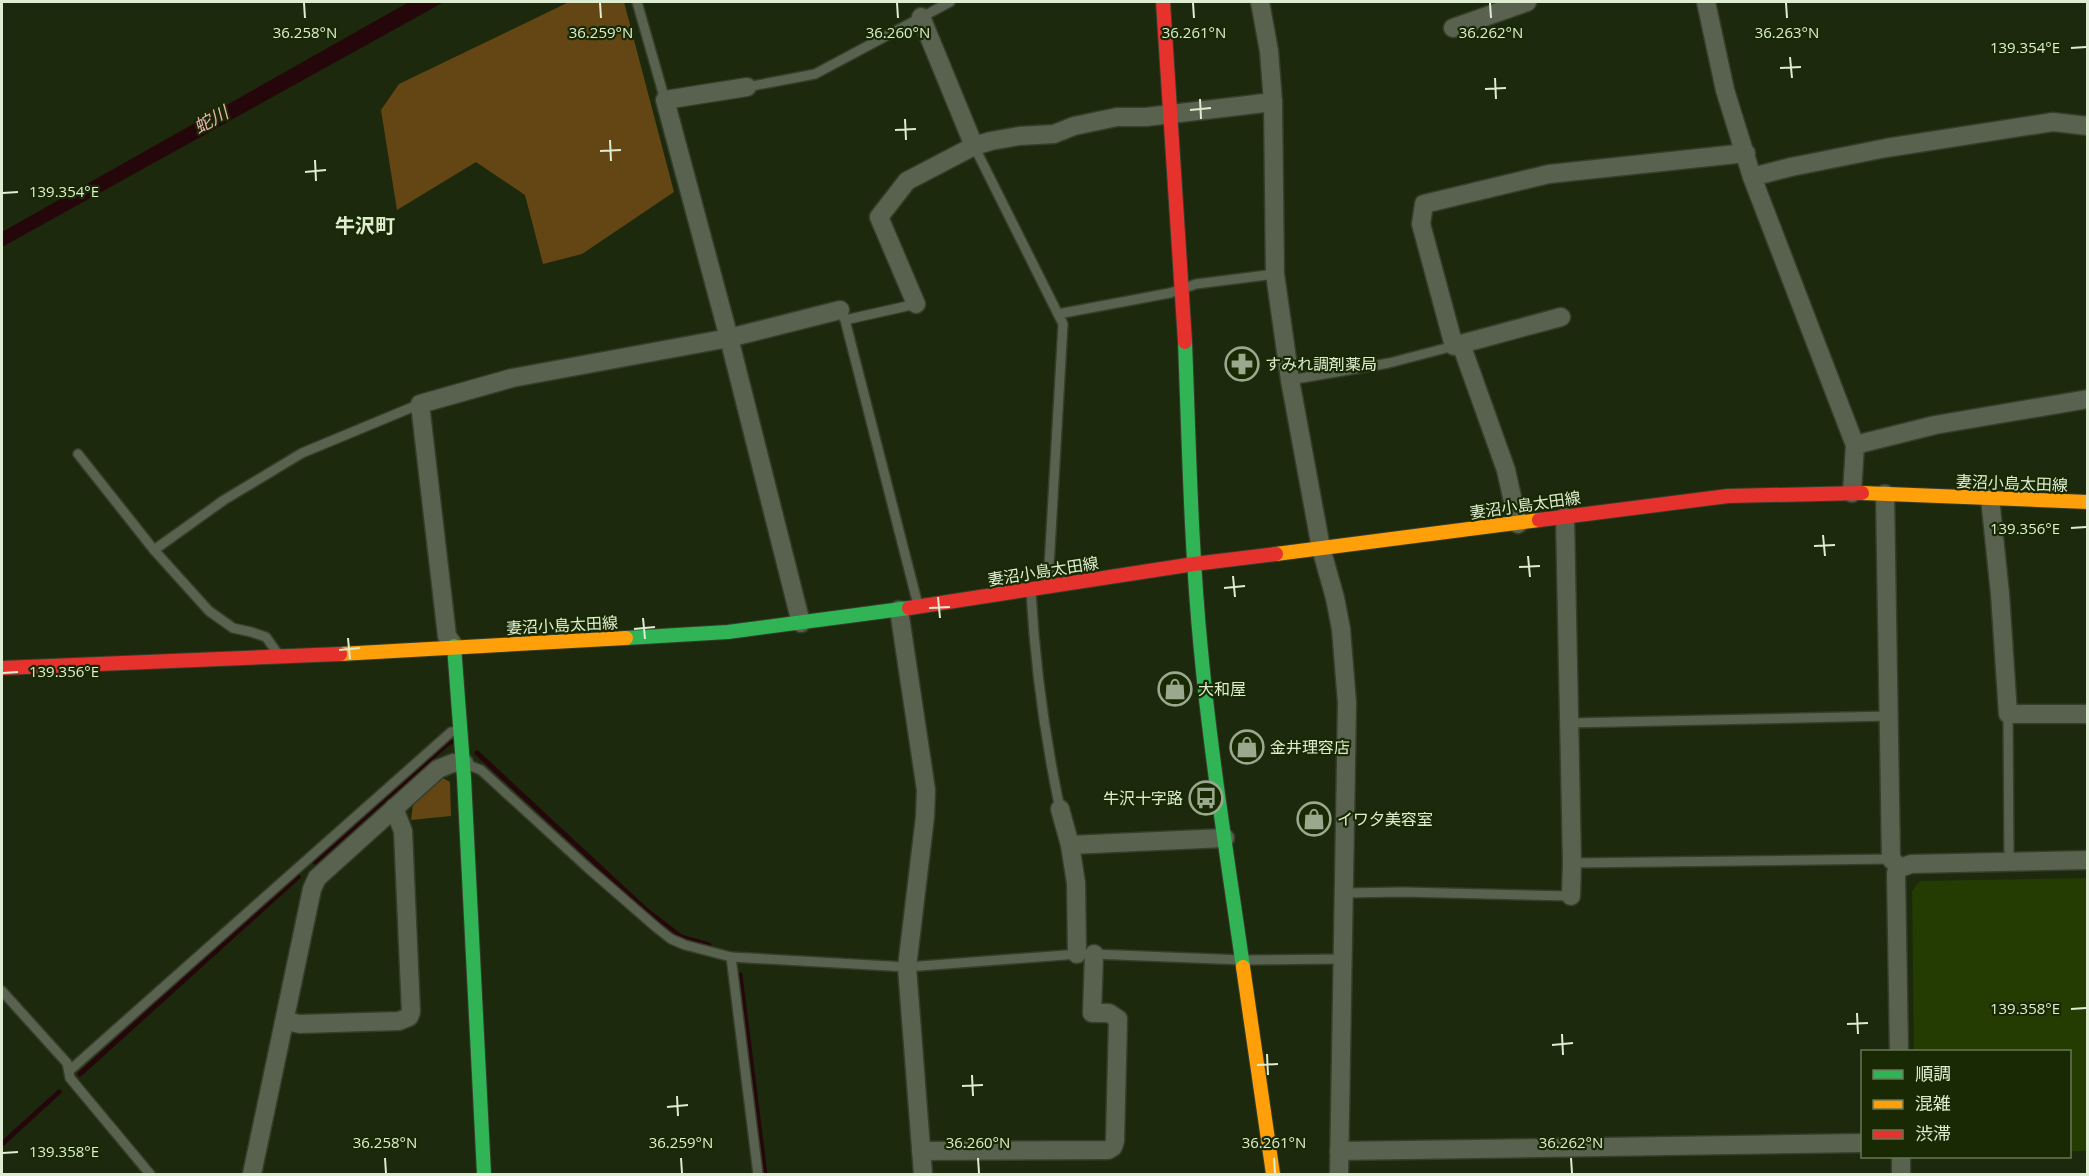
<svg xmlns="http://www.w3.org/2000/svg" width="2089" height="1176" viewBox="0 0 2089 1176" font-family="'Open Sans','Noto Sans JP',sans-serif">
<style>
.built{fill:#243c02}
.green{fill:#644615}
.water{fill:#25060a}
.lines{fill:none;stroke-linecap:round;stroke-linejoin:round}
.stream{stroke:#25060a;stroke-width:5}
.lane-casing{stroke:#353d2b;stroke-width:12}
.street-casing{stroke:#353d2b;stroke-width:21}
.fast-casing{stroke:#353d2b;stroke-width:16}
.slow-casing{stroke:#353d2b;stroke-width:16}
.jam-casing{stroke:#353d2b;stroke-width:16}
.lane{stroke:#58624e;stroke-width:9}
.street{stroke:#58624e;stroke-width:18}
.fast{stroke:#30b455;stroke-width:14}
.slow{stroke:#ff9f0a;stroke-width:14}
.jam{stroke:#e5322d;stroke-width:14}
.ticks{fill:none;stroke:#deedd2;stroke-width:2}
.labels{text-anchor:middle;stroke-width:4.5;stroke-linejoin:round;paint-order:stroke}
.poi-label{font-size:16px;fill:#deedd2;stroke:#182903;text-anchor:start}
.street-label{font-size:16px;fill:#deedd2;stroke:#182903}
.water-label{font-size:18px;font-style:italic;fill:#eeaeb6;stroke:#182903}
.quarter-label{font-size:20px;font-weight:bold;fill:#deedd2;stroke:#182903}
.ticks-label{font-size:15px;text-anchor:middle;fill:#deedd2;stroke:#182903;stroke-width:4.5;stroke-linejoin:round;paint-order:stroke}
</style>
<rect width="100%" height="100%" fill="#1d290c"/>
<polygon class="built" points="2087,878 2087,1151 2070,1151 2070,1052 1914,1051 1912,891 1920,881"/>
<g class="green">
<polygon points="569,2 624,2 674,192 582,254 543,264 525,195 476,162 397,210 381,110 399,84"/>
<polygon points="439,776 450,782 451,816 411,820 413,804"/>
</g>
<polygon class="water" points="409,2 444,2 2,247 2,232"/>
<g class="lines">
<g class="stream">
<polyline points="477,753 646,910 681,937 709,945"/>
<polyline points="315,862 447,744 451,742"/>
<polyline points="740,975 765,1174"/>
<polyline points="80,1074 298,877"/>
<polyline points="2,1144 59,1092"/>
</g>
<g class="lane-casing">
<g id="lane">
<polyline points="637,2 665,100"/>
<polyline points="747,87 815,74 950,2"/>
<polyline points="974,146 1063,324 1048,584"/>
<polyline points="1058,314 1170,293 1196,284 1275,274"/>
<polyline points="843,315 845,320 916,304"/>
<polyline points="845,320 918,605"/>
<polyline points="1290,380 1389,363 1454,346"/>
<polyline points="78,454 154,550 209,611 233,628 251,632 266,637 278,654"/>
<polyline points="154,550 224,500 302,453 420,404"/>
<path d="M1031,592C1035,664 1045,738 1060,809"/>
<polyline points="2008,714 2009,861"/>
<polyline points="1568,723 1889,716"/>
<polyline points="466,764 481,770 588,868 657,928 671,939 685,945 731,957 907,967 1079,954"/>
<polyline points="1572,863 1891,859"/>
<polyline points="1344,893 1403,892 1571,896"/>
<polyline points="1093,954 1243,960 1342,959"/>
<polyline points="731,957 758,1174"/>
<polyline points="2,991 67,1063 70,1078 150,1174"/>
<polyline points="69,1071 451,732 457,731"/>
</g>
</g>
<g class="street-casing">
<g id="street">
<polyline points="1260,2 1269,51 1273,102 1275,274 1290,380 1321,548 1335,598 1341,629 1347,703 1339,1174"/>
<polyline points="1706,2 1725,90 1752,177 1855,445 1852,493"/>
<polyline points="921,17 974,146"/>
<polyline points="1453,28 1527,2"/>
<polyline points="747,87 665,100 729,338 801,623"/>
<polyline points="1752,177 1791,167 1886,148 2053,122 2088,126"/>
<polyline points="916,304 879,217 907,181 974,146 991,141 1019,136 1054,134 1074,126 1117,117 1146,117 1273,102"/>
<polyline points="1461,344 1561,317"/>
<polyline points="1855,445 1935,425 2088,399"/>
<polyline points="1885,494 1891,859 1900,868"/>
<polyline points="1990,498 2000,594 2008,714 2088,714"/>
<polyline points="1565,517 1572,863 1571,896"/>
<polyline points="1518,524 1506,470 1461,344 1454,346 1421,224 1424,204 1549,174 1746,153"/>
<polyline points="899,610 926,790 925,817 907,967 923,1174"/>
<polyline points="454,646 447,636 420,404 512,378 729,338 840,310"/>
<polyline points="1060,809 1070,845 1076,883 1077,954"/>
<polyline points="1070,845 1225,838"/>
<polyline points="285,1021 300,1024 399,1021 409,1017 411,1012 403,831 394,808"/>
<polyline points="1899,1052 1896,873 1900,868 1911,864 2088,860"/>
<polyline points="921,1151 1108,1150 1113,1147 1115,1141 1118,1019 1109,1013 1092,1013 1094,954"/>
<polyline points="1339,1151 1862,1143"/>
<polyline points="1901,1156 1901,1174"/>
<polyline points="252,1174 312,889 317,878 438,769 453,763 464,763"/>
</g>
</g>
<g class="fast-casing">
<g id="fast">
<path d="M1185,342C1189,445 1191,549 1201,651C1211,757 1228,862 1243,967"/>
<polyline points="626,638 728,632 909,608"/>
<polyline points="454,646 464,778 484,1174"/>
</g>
</g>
<g class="slow-casing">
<g id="slow">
<polyline points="1862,493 2088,502"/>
<polyline points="1276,554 1539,520"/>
<polyline points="340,654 626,638"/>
<polyline points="1243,967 1273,1174"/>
</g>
</g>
<g class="jam-casing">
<g id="jam">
<polyline points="1163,2 1185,342"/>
<polyline points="1539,520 1728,496 1862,493"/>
<polyline points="909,608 1194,564 1276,554"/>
<polyline points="2,668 340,654"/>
</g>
</g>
<use href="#lane" class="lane"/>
<use href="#street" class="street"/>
<use href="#fast" class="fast"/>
<use href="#slow" class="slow"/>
<use href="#jam" class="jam"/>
</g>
<path class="ticks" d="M304,3L305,18M600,3L601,18M897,3L898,18M1193,3L1194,18M1490,3L1491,18M1786,3L1787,18M2071,48L2086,47M1790,57L1792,78M1780,68L1801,67M1495,78L1496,99M1485,89L1506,88M1200,99L1201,119M1190,110L1211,108M905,119L906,140M895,130L916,129M610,140L611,161M600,151L621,150M315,160L316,181M305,172L326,170M3,193L18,192M2071,528L2086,527M1823,535L1825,556M1814,546L1835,545M1528,556L1530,577M1519,567L1540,566M1233,576L1235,597M1224,588L1245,586M938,597L940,618M929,608L950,607M643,618L645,639M634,629L655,627M348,638L350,659M339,650L360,648M3,673L18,672M2071,1009L2086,1008M1857,1013L1858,1034M1847,1024L1868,1023M1562,1034L1563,1055M1552,1045L1573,1043M1267,1054L1268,1075M1257,1065L1278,1064M972,1075L973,1096M962,1086L983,1085M677,1096L678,1116M667,1107L688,1105M3,1153L18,1152M385,1158L386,1173M681,1158L682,1173M978,1158L979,1173M1274,1158L1275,1173M1571,1158L1572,1173"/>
<defs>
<g id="pharmacy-ring" transform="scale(1.725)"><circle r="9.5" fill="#182903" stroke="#9aa88d" stroke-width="1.5"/><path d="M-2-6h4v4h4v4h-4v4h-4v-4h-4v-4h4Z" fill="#9aa88d"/></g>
<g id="shop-ring" transform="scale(1.725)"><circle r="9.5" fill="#182903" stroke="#9aa88d" stroke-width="1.5"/><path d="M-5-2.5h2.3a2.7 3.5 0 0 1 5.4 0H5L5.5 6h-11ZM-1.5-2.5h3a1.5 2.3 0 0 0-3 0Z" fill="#9aa88d"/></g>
<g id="bus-ring" transform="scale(1.725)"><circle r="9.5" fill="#182903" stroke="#9aa88d" stroke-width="1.5"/><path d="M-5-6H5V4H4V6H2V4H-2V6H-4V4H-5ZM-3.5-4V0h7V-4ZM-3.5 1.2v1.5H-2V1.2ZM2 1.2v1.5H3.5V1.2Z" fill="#9aa88d"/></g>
</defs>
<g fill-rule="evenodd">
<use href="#pharmacy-ring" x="1242" y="364"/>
<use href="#shop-ring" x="1175" y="689"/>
<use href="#shop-ring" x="1247" y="747"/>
<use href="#bus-ring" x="1206" y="798"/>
<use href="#shop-ring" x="1314" y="819"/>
</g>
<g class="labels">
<g class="poi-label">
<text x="1265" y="370">すみれ調剤薬局</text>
<text x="1198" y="695">大和屋</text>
<text x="1270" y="753">金井理容店</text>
<text x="1183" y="804" text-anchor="end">牛沢十字路</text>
<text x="1337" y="825">イワ夕美容室</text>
</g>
<g class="street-label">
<text transform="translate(2012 483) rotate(2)" y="6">妻沼小島太田線</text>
<text transform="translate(1525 505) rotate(-8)" y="6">妻沼小島太田線</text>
<text transform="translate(1043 571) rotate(-9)" y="6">妻沼小島太田線</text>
<text transform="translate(562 625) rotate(-3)" y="6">妻沼小島太田線</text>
</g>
<g class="water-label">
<text transform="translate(211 120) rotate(-29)" y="6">蛇川</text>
</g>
<g class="quarter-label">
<text x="365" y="233">牛沢町</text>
</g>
</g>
<g class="ticks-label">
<text x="305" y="38">36.258°N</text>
<text x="601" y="38">36.259°N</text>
<text x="898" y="38">36.260°N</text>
<text x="1194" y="38">36.261°N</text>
<text x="1491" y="38">36.262°N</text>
<text x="1787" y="38">36.263°N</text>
<text x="2025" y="53">139.354°E</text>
<text x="64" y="197">139.354°E</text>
<text x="2025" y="534">139.356°E</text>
<text x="64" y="677">139.356°E</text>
<text x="2025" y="1014">139.358°E</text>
<text x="385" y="1148">36.258°N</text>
<text x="681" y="1148">36.259°N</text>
<text x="978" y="1148">36.260°N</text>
<text x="1274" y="1148">36.261°N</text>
<text x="1571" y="1148">36.262°N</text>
<text x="64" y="1157">139.358°E</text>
</g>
<rect width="2089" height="1176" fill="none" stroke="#deedd2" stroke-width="6"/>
<rect x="1861" y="1050" width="210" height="108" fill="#182903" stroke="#677756" stroke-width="1.5"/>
<rect x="1873" y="1070" width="30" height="9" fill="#30b455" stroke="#677756" stroke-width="1.5"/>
<text x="1915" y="1080" font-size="18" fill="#deedd2">順調</text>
<rect x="1873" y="1100" width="30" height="9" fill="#ff9f0a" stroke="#677756" stroke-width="1.5"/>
<text x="1915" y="1110" font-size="18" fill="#deedd2">混雑</text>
<rect x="1873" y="1130" width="30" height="9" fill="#e5322d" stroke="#677756" stroke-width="1.5"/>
<text x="1915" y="1140" font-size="18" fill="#deedd2">渋滞</text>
</svg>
